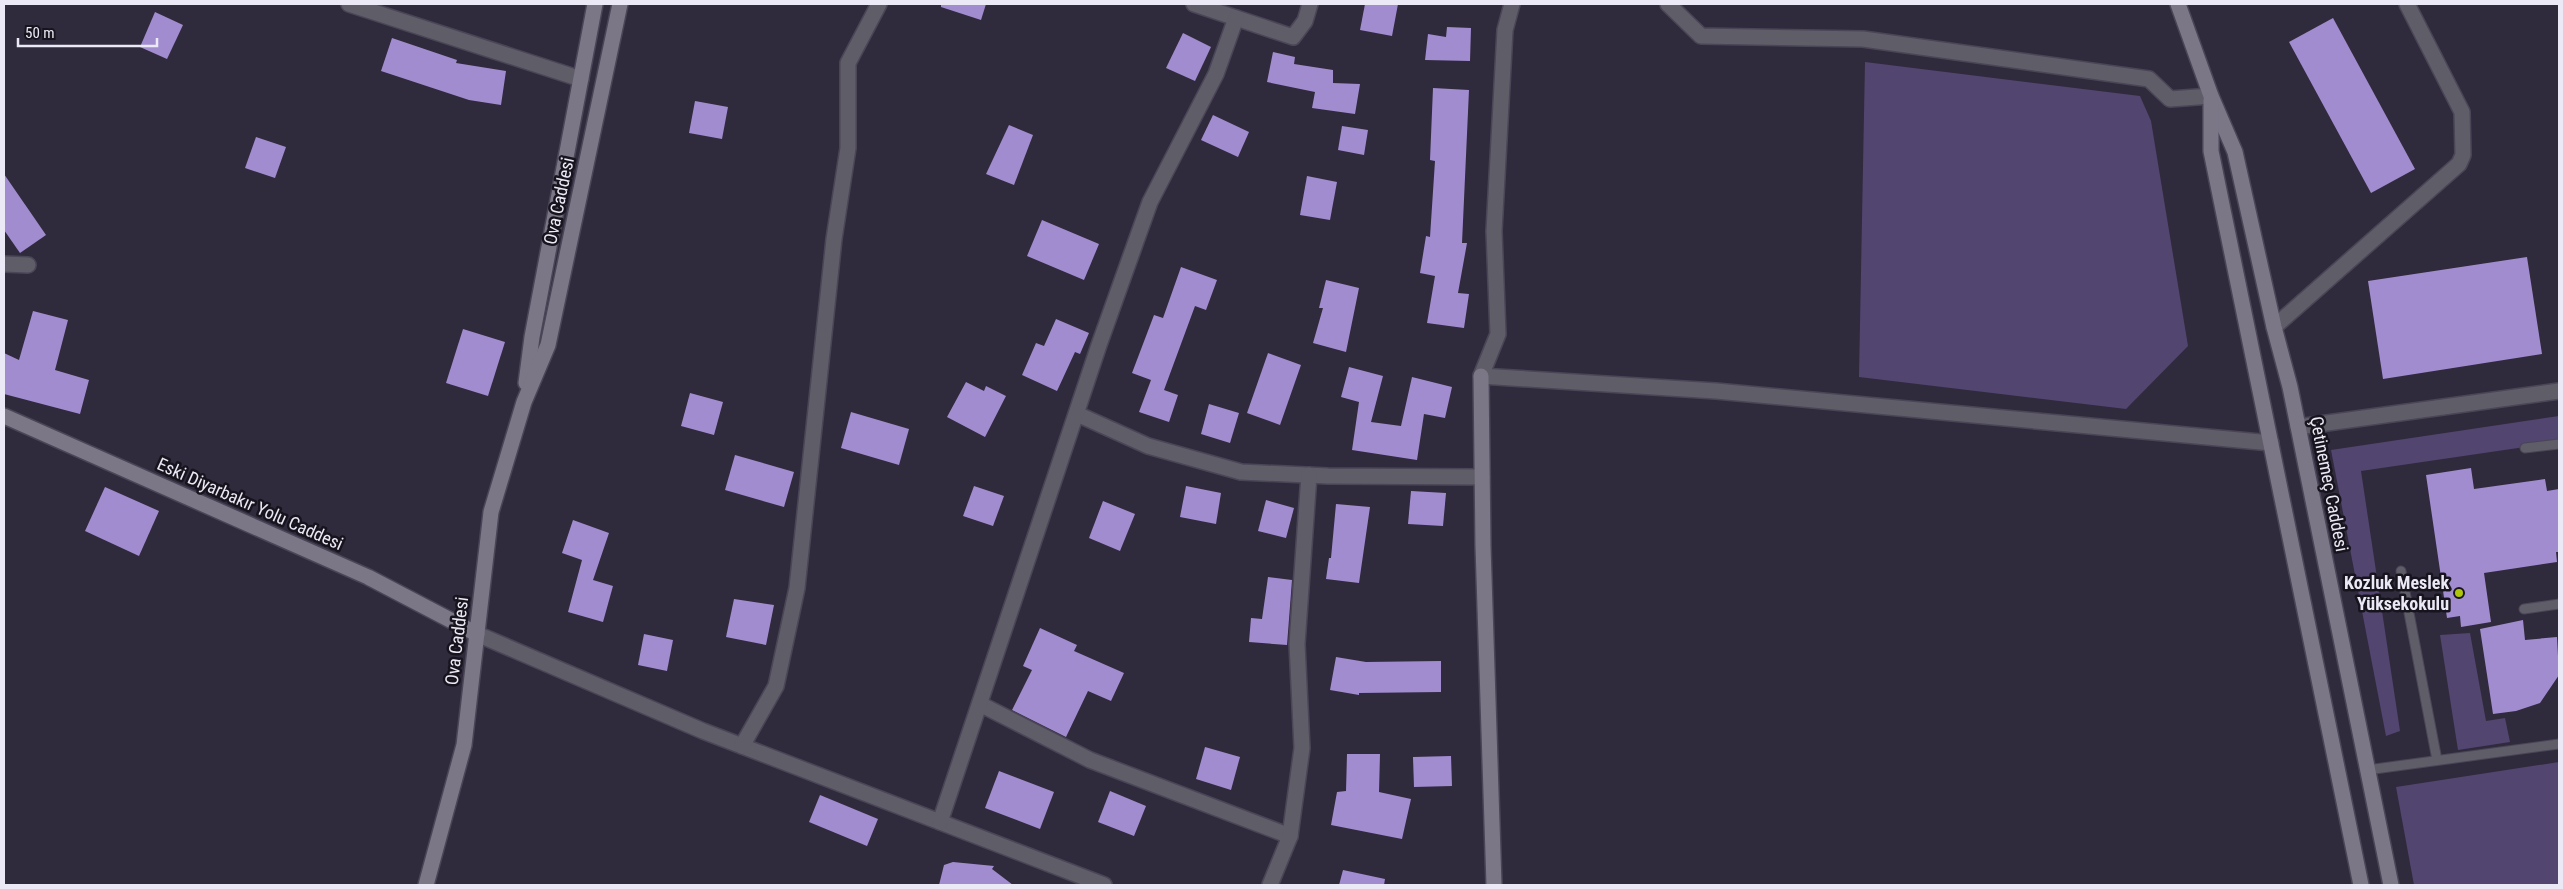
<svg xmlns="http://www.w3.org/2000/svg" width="2563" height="889" viewBox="0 0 2563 889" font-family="'Roboto Condensed',sans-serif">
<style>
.green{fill:#524570}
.building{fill:#a18cd0}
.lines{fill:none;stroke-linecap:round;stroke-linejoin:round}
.lane-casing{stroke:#4a4557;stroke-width:11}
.street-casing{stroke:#4a4557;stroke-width:18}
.secondary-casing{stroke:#4a4557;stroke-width:18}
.lane{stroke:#5f5d67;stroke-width:9}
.street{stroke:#5f5d67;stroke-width:15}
.secondary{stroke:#7b7787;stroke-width:15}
.poi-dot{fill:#aec509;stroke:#17141d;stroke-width:2}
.labels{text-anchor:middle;stroke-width:5;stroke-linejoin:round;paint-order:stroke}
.street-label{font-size:18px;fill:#ece9f6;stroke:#17141d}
.poi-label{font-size:18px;font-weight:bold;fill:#ece9f6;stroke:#17141d;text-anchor:end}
</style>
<rect width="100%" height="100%" fill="#302a3d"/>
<g class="green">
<polygon points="1865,62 2140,96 2151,121 2188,346 2126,409 1859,377"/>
<polygon points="2559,416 2559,442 2361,471 2400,731 2386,736 2331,450"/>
<polygon points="2470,633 2486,721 2505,718 2510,742 2458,750 2440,635"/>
<polygon points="2559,762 2559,885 2414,885 2396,787"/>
</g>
<g class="building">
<polygon points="941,4 986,4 981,20 941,7"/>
<polygon points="1365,4 1398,4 1392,36 1360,30"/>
<polygon points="155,12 183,25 167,59 140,47"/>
<polygon points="2333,18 2415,169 2371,193 2289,42"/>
<polygon points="1447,27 1471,28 1470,61 1425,60 1428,34 1446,37"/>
<polygon points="1183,33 1211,47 1195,81 1166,68"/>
<polygon points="392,38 457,60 456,63 506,71 501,105 469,100 381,71"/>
<polygon points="1273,52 1295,57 1294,64 1333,70 1333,83 1360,84 1355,114 1312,108 1315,92 1267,82"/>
<polygon points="1433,88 1469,90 1462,243 1467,243 1458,293 1469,294 1464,328 1427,323 1435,276 1420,273 1426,236 1430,237 1435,161 1430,160"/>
<polygon points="695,101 728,107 722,139 689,133"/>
<polygon points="1213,115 1249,132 1238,157 1201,140"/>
<polygon points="1009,125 1033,135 1014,185 986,174"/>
<polygon points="1342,126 1368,130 1364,155 1338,150"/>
<polygon points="256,137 286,147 275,178 245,168"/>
<polygon points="4,174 46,235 20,253 4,230"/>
<polygon points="1307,176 1337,182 1330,220 1300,215"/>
<polygon points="1042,220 1099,244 1084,280 1027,256"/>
<polygon points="2527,257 2542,354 2383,379 2368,281"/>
<polygon points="1181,267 1217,280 1206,310 1195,306 1164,390 1178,395 1169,422 1139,412 1151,380 1132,373 1154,315 1163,318"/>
<polygon points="1326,280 1359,288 1346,352 1313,343 1323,308 1319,308"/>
<polygon points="33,311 68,320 55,370 89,380 80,414 4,394 4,353 19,360"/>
<polygon points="1056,319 1089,333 1080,354 1075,352 1057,391 1022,375 1036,343 1044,346"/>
<polygon points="463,329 505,342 488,396 446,383"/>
<polygon points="1268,353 1301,365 1280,425 1247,413"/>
<polygon points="1349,367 1383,376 1371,422 1401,426 1412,377 1452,387 1445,418 1424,414 1417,460 1352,450 1359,402 1341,397"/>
<polygon points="966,382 984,391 986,386 1006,396 985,437 947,417"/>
<polygon points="690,393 723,402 714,435 681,426"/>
<polygon points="1209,404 1239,413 1230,443 1201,434"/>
<polygon points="851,412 909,429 899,465 841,448"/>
<polygon points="735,455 794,472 784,507 725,490"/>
<polygon points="2471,468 2474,489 2545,479 2547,491 2559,489 2559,552 2556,552 2557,562 2484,573 2491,622 2461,627 2460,616 2447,618 2426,475"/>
<polygon points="974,486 1004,496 993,526 963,516"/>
<polygon points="1186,486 1221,493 1216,524 1180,517"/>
<polygon points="105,487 159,511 139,556 85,531"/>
<polygon points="1411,491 1446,493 1443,526 1408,524"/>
<polygon points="1266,500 1294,508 1286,538 1258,531"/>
<polygon points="1103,501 1135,514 1120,551 1089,538"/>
<polygon points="1336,504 1370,507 1359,583 1326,579 1329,558 1331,558"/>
<polygon points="573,520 609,533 593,580 613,586 603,622 568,612 582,560 562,553"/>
<polygon points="1268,577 1292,580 1287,645 1249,642 1251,618 1262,619"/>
<polygon points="734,599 774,605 766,645 726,637"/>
<polygon points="2523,620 2525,640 2557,637 2559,675 2540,703 2516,711 2493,714 2480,629"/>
<polygon points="1040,628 1077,645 1074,651 1124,673 1111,701 1088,691 1066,737 1012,710 1032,670 1023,666"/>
<polygon points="644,634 673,640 667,671 638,665"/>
<polygon points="1336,657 1366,662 1441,661 1441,692 1359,693 1359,695 1330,690"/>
<polygon points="1205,747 1240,757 1231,790 1196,779"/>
<polygon points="1347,754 1380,754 1379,792 1411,799 1402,839 1331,825 1337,792 1346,791"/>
<polygon points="1451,756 1452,786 1414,787 1413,757"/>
<polygon points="999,771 1054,792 1040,829 985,808"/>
<polygon points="1110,791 1146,806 1134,836 1098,822"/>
<polygon points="820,795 878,819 867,846 809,822"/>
<polygon points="953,862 994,866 992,869 1013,885 939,885 944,865"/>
<polygon points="1343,870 1385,879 1384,885 1339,885"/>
</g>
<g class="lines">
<g class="lane-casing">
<g id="lane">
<polyline points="2525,448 2559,444"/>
<polyline points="2401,571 2437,760"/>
<polyline points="2524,609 2559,604"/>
<polyline points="2367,770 2559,744"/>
</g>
</g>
<g class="street-casing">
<g id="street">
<polyline points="349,4 581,79"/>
<polyline points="1194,4 1293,37 1305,21 1310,4"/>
<polyline points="1512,4 1505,30 1494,231 1498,334 1481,376 1716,391 2271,443"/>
<polyline points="1668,4 1701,36 1863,39 2149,79 2170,99 2211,96"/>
<polyline points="4,264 28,265"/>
<polyline points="2274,327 2459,164 2463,155 2462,112 2407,4"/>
<polyline points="1077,414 1148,446 1241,472 1328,476 1482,477"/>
<polyline points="2298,427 2559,391"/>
<polyline points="477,634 703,731 1104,885"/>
<polyline points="980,704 1090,760 1290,836"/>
<polyline points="742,746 776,686 797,588 834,239 848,148 848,63 879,4"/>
<polyline points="940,822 1099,345 1150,202 1216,74 1236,18"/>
<polyline points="1270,885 1290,836 1302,748 1297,644 1309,475"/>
</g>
</g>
<g class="secondary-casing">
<g id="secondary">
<polyline points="2178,4 2211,96 2235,152 2274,327 2290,387 2391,885"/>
<polyline points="2211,100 2211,151 2361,885"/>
<polyline points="1481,376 1483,546 1494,885"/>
<polyline points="526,383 532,337 595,4"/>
<polyline points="4,416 368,577 477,634"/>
<polyline points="426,885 464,745 491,512 524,402 548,345 620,4"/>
</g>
</g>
<use href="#lane" class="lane"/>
<use href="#street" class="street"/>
<use href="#secondary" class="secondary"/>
</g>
<circle class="poi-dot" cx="2459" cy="593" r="5"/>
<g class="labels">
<g class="street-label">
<text transform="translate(559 201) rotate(-78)" y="6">Ova Caddesi</text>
<text transform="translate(2329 484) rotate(79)" y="6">Çetinemeç Caddesi</text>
<text transform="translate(250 504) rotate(24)" y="6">Eski Diyarbakır Yolu Caddesi</text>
<text transform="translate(457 641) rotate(-83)" y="6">Ova Caddesi</text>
</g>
<g class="poi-label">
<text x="2449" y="589">Kozluk Meslek<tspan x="2449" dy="21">Yüksekokulu</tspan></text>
</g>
</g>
<rect width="2563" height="889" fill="none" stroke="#ece9f6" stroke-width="10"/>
<path d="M18 38v8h139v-8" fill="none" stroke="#ece9f6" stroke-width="2.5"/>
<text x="25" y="38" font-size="15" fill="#ece9f6" stroke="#17141d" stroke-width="4" paint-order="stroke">50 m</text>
</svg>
